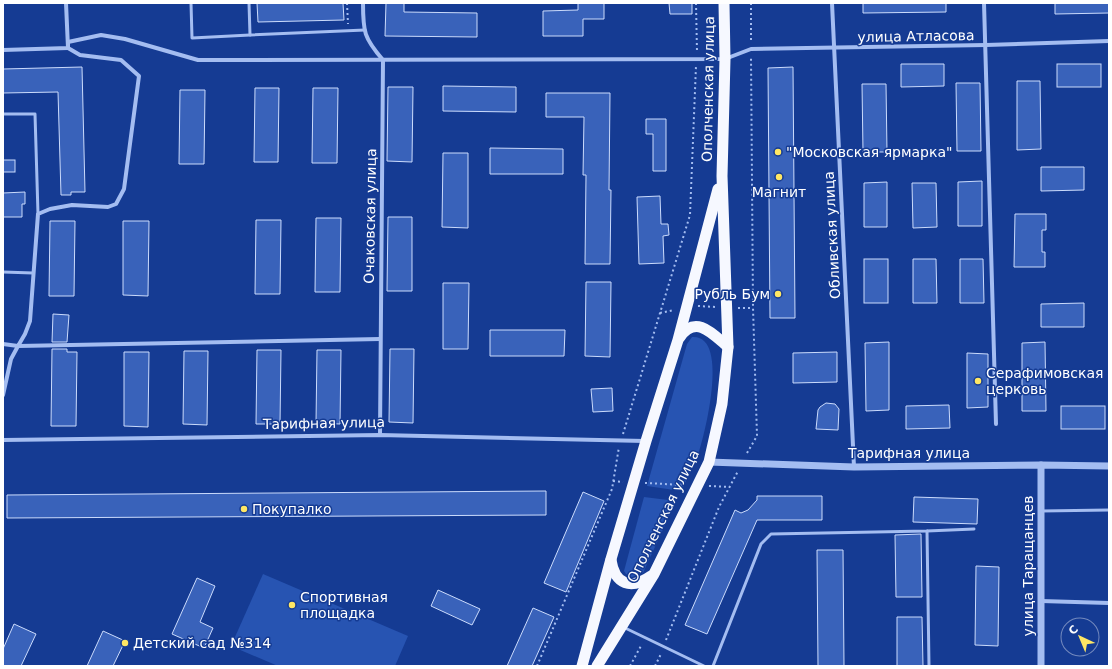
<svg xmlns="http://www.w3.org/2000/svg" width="1112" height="669" viewBox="0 0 1112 669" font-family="'DejaVu Sans',sans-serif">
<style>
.green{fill:#2754b2}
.building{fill:#3962ba;stroke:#cbdbfc}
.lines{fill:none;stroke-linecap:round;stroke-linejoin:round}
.path{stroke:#a4bdf1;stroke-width:2;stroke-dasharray:2 3;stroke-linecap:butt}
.service{stroke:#a4bdf1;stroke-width:3}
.minor{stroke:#a4bdf1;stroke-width:4}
.tertiary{stroke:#a4bdf1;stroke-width:7}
.trunk{stroke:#f6f8ff;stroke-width:11}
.poi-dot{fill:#ffe764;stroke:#153b93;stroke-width:1.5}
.labels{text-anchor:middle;stroke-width:3;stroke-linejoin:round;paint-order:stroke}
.street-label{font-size:14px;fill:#fff;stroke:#153b93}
.poi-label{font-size:14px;fill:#fff;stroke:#153b93;text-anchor:start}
</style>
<rect width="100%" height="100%" fill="#153b93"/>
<g class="green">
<path d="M692,337C731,334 704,439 697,458C692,470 686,481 681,491L647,486L687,344Z"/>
<polygon points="644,497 676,501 643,573 632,577 626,574 624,571"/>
<polygon points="263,574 408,636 395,666 278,666 231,646"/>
</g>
<g class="building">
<polygon points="257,3 343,3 344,20 258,22"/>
<polygon points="386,3 404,3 404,12 477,13 477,37 385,36"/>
<polygon points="578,3 604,3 604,19 583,19 583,36 543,36 543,11 578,10"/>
<polygon points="669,3 692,3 692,14 670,14"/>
<polygon points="863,3 946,3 946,12 863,13"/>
<polygon points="1055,3 1109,3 1109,13 1055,14"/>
<polygon points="901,64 944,64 944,86 901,87"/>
<rect x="1057" y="64" width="44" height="23"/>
<polygon points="82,67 85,192 71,192 71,195 61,195 58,92 3,93 3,69"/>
<polygon points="793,67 795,318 770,318 768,68"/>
<polygon points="1017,81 1040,81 1041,149 1017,150"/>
<polygon points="956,83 980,83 981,151 957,151"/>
<polygon points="862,84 886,84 887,152 863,152"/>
<polygon points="443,86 516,87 516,112 443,111"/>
<polygon points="388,87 413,87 412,162 387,161"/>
<polygon points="255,88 279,88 278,162 254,162"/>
<polygon points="313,88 338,88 337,163 312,163"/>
<polygon points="180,90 205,90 204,164 179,164"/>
<polygon points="546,93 610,93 609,190 611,190 610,264 585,264 586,175 583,175 584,117 546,117"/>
<polygon points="646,119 666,119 666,171 653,171 653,134 646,134"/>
<polygon points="490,148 563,149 563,174 490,174"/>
<polygon points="443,153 468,153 468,228 442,227"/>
<rect x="3" y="160" width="12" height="12"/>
<polygon points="1041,167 1084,167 1084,190 1041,191"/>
<polygon points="982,181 982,226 958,226 958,182"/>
<polygon points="887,182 887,227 864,227 864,183"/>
<polygon points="912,183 936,183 937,227 913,228"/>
<polygon points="25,192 25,204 22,204 22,217 3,217 3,193"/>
<polygon points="660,196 661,224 668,224 669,235 663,236 664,263 639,264 637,197"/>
<polygon points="1015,214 1046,214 1046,230 1042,230 1042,252 1045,252 1045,267 1014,267"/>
<polygon points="388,217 412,217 412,291 387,291"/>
<polygon points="316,218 341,218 340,292 315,292"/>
<polygon points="256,220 281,220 280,294 255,294"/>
<polygon points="50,221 75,221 74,296 49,296"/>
<polygon points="123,221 149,221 148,296 123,295"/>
<rect x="864" y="259" width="24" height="44"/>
<polygon points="913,259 936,259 937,303 913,303"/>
<polygon points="960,259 983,259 984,303 960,303"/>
<polygon points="586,282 611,282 610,357 585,356"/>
<polygon points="443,283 469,283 468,349 443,349"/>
<polygon points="1084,303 1084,327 1041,327 1041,304"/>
<polygon points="53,314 69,315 67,342 52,342"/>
<polygon points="490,330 565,330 564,356 490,356"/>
<polygon points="889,342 889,410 866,411 865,343"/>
<polygon points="1045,342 1046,411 1022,411 1022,343"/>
<polygon points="52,349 67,349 67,352 77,352 76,426 51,426"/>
<polygon points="390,349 414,349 413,423 389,422"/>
<polygon points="257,350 281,350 280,424 256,424"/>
<polygon points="317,350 341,350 340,424 316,423"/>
<polygon points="184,351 208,351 207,425 183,424"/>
<polygon points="124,352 149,352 148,427 124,426"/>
<polygon points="837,352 837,382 793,383 793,353"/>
<polygon points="967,353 988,354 988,407 967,408"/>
<polygon points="612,388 613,411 593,412 591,389"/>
<polygon points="826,403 835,404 839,409 838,430 816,429 818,410 820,407"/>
<polygon points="949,405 950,428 906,429 906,406"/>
<rect x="1061" y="406" width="44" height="23"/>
<polygon points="546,491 546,515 7,518 7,495"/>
<polygon points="583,492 604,501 566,592 544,583"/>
<polygon points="757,496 822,496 822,520 757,520 707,634 685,625 735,510 741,513 748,510 757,500"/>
<polygon points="914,497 978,499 977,524 913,522"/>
<polygon points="921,534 922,597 896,597 895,535"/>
<polygon points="817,550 843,550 844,666 818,666"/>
<polygon points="976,566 999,567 998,646 975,645"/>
<polygon points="197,578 215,586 200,622 213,628 204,648 172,634"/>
<polygon points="438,590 480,609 472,625 431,606"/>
<polygon points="533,608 554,617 532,666 507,666"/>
<polygon points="897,617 922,617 923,666 897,666"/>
<polygon points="14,624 36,634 21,666 3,666 3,649"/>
<polygon points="103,631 125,641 113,666 87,666"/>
</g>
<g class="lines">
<g class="path">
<polyline points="347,3 348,24"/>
<polyline points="696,3 697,52"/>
<polyline points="751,3 751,42"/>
<polyline points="698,306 716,307"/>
<polyline points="738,308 753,308"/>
<polyline points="660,313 674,310"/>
<polyline points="623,434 690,215 696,66"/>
<polyline points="747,453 757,436 753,308 751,56"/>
<polyline points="613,481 623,482"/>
<polyline points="645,483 684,485"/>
<polyline points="709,486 730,487"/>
<polyline points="666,640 719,507 738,471"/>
<polyline points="537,666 612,489 619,447"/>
<polyline points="630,666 642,644"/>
<polyline points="655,666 661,654"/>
</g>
<g class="service">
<polyline points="191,3 192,38 250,35"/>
<polyline points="249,3 250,35 365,30"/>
<polyline points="3,114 35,114 38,214"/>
<polyline points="3,272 33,273"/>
<polyline points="1041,511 1109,510"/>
<polyline points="927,531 929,666"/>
<polyline points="623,627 704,666"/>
<polyline points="713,666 761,544 771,534 927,531 974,529"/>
</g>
<g class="minor">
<path d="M363,3C363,32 364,38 383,60L380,435"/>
<polyline points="832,3 854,467"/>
<polyline points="984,3 996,424"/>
<polyline points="3,50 68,48 66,3"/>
<polyline points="3,344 18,346 25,334 30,321 38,214 50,209 72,205 108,207 116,204 124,189 139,76 121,60 80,55 68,48 68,42 101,35 125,39 198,60 725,59 751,49 986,45 1109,41"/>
<polyline points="3,395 11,359 18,346 380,339"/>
<polyline points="3,440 380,435 645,441"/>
<polyline points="1041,601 1109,603"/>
</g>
<g class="tertiary">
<polyline points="709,462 854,467 1041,465 1109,466"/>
<polyline points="1041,465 1041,666"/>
</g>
<g class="trunk">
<path d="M680,337C696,314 713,334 728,347"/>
<path d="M611,560C615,585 631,590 651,576"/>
<polyline points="582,666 611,559 646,441 678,340 718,189"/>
<polyline points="597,666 654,574 709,462 722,404 728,347 722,176 725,59 724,3"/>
</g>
</g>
<g class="poi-dot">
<circle cx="778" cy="152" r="4"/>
<circle cx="779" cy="177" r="4"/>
<circle cx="778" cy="294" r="4"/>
<circle cx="978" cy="381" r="4"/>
<circle cx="244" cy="509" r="4"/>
<circle cx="292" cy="605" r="4"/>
<circle cx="125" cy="643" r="4"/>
</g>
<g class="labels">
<g class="street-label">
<text transform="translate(916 36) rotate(-1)" y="5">улица Атласова</text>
<text transform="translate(708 89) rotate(-89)" y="5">Ополченская улица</text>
<text transform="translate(370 216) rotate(-89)" y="5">Очаковская улица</text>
<text transform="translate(832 235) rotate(-93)" y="5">Обливская улица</text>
<text transform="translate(324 423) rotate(-1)" y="5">Тарифная улица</text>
<text x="909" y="458">Тарифная улица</text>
<text transform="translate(663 516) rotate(-64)" y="5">Ополченская улица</text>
<text transform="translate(1028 566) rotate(-90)" y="5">улица Таращанцев</text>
</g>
<g class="poi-label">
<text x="786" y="157">"Московская ярмарка"</text>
<text x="779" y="197" text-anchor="middle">Магнит</text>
<text x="770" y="299" text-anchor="end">Рубль Бум</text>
<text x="986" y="378">Серафимовская<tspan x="986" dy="16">церковь</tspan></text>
<text x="252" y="514">Покупалко</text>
<text x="300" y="602">Спортивная<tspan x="300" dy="16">площадка</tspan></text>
<text x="133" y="648">Детский сад №314</text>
</g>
</g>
<rect width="1112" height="669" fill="none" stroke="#ffffff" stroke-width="8"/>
<g transform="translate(1080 637) rotate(316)"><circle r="19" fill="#153b93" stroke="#7389be"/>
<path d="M0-3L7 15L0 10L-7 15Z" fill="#ffe764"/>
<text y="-6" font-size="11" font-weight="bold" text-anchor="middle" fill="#ffffff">С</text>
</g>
</svg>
